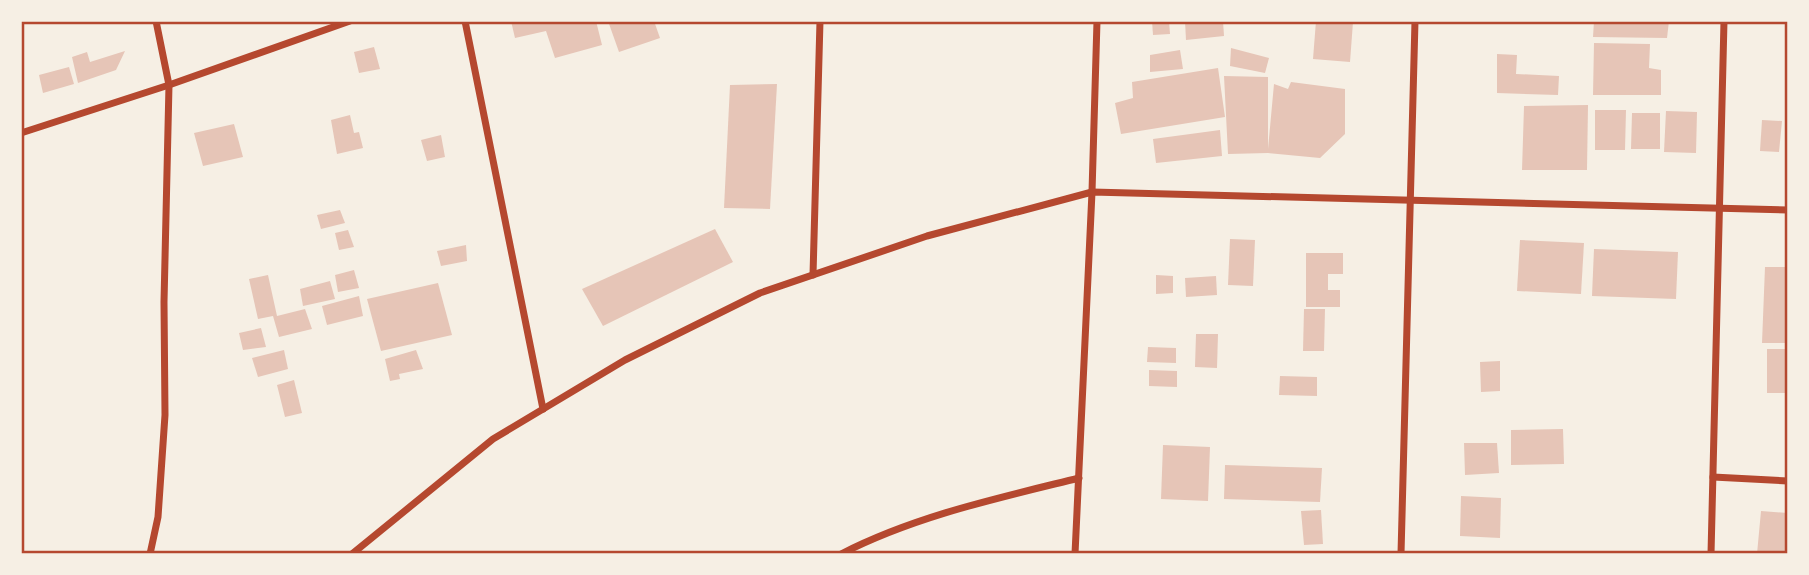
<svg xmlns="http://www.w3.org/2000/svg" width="1809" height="575" viewBox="0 0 1809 575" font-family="Jost,sans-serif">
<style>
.building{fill:#e6c5b7}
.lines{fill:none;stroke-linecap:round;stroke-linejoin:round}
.minor{stroke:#b5482f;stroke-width:7}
.neatline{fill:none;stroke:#b5482f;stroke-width:2.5}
</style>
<rect width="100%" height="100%" fill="#f6efe4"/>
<g class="building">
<polygon points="511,21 596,21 602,45 555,58 546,31 515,38"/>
<polygon points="608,21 654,21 660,38 619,52"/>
<polygon points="1152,21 1169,21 1170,34 1153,35"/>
<polygon points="1185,21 1223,21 1224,36 1186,40"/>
<polygon points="1316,21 1353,22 1350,62 1313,59"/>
<polygon points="1594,21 1669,21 1667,38 1593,37"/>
<polygon points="1594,43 1650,44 1649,68 1661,70 1661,95 1593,95"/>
<polygon points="374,47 380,69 359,73 354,52"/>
<polygon points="1231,48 1269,58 1265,73 1230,66"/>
<polygon points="1180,50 1183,69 1150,72 1150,55"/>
<polygon points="125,51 116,70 78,83 72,57 87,52 90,62"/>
<polygon points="1497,54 1517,55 1516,74 1559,76 1558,95 1497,93"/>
<polygon points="69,67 74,84 43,93 39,75"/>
<polygon points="1218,68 1225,117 1121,134 1115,103 1133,98 1132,82"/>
<polygon points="1224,76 1268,77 1268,149 1274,84 1288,89 1291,82 1345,89 1345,134 1320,158 1268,153 1228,154"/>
<polygon points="777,84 770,209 724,208 730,85"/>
<polygon points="1588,105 1587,170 1522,170 1524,106"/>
<polygon points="1595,110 1626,110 1625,150 1595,150"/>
<polygon points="1666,111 1697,112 1696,153 1664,152"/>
<polygon points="1632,113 1660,113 1660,149 1631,149"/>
<polygon points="350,115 354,133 359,132 363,148 337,154 331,120"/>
<polygon points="1762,120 1782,121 1779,152 1760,151"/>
<polygon points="234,124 243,157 203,166 194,133"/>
<polygon points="1220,130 1222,156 1156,163 1153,139"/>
<polygon points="441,135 445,157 427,161 421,140"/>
<polygon points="340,210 345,223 321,229 317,215"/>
<polygon points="715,229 733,262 603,326 582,289"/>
<polygon points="348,230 354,247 339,250 335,233"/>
<polygon points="1230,239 1255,240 1253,286 1228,285"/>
<polygon points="1520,240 1584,243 1581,294 1517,291"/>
<polygon points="466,245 467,261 441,266 437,251"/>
<polygon points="1594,249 1678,252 1676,299 1592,296"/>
<polygon points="1306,253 1343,253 1343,274 1328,274 1328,290 1340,290 1340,307 1306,307"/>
<polygon points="1765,267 1788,267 1788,343 1762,343"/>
<polygon points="354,270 359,288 338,292 335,275"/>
<polygon points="268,275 277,316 305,309 312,329 279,337 273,316 258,319 249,279"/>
<polygon points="1156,275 1173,276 1173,293 1156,294"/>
<polygon points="1216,276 1217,295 1186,297 1185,278"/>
<polygon points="330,281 335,299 303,306 300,289"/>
<polygon points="438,283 452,335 381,351 367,299"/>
<polygon points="359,296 363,316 327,325 322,306"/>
<polygon points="1304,309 1325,309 1324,351 1303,351"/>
<polygon points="261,328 266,347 243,350 239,333"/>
<polygon points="1196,334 1218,334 1217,368 1195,367"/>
<polygon points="1148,347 1176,348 1176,363 1147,362"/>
<rect x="1767" y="349" width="21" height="44"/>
<polygon points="284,350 288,369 258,377 252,358"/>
<polygon points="416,350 423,369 399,374 400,379 390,381 385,359"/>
<polygon points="1500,361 1500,391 1481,392 1480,362"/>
<polygon points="1149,370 1177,371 1177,387 1149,386"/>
<polygon points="1280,376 1317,377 1317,396 1279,395"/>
<polygon points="294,380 302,413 285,417 277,385"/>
<polygon points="1563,429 1564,464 1511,465 1511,430"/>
<polygon points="1464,443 1497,443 1499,473 1465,475"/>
<polygon points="1163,445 1210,447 1208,501 1161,499"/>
<polygon points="1225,465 1322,468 1320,502 1224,499"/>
<polygon points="1461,496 1501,498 1500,538 1460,536"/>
<polygon points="1321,510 1323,544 1304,545 1301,511"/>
<polygon points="1761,511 1788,513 1788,554 1757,554"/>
</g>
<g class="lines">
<g class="minor">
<polyline points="465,21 543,409"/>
<polyline points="21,133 169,85 350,21"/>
<polyline points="813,275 820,21"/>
<polyline points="1713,477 1788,481"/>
<polyline points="150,554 158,517 165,415 164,302 169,85 156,21"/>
<polyline points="352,554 493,439 625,360 760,293 927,236 1092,192 1788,210"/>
<path d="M841,554C915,516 998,498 1079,478"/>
<polyline points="1075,554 1092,192 1097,21"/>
<polyline points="1401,554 1415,21"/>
<polyline points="1711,554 1724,21"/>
</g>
</g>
<rect width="1809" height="575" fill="none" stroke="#f6efe4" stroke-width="46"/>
<rect x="23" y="23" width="1763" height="529" class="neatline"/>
</svg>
